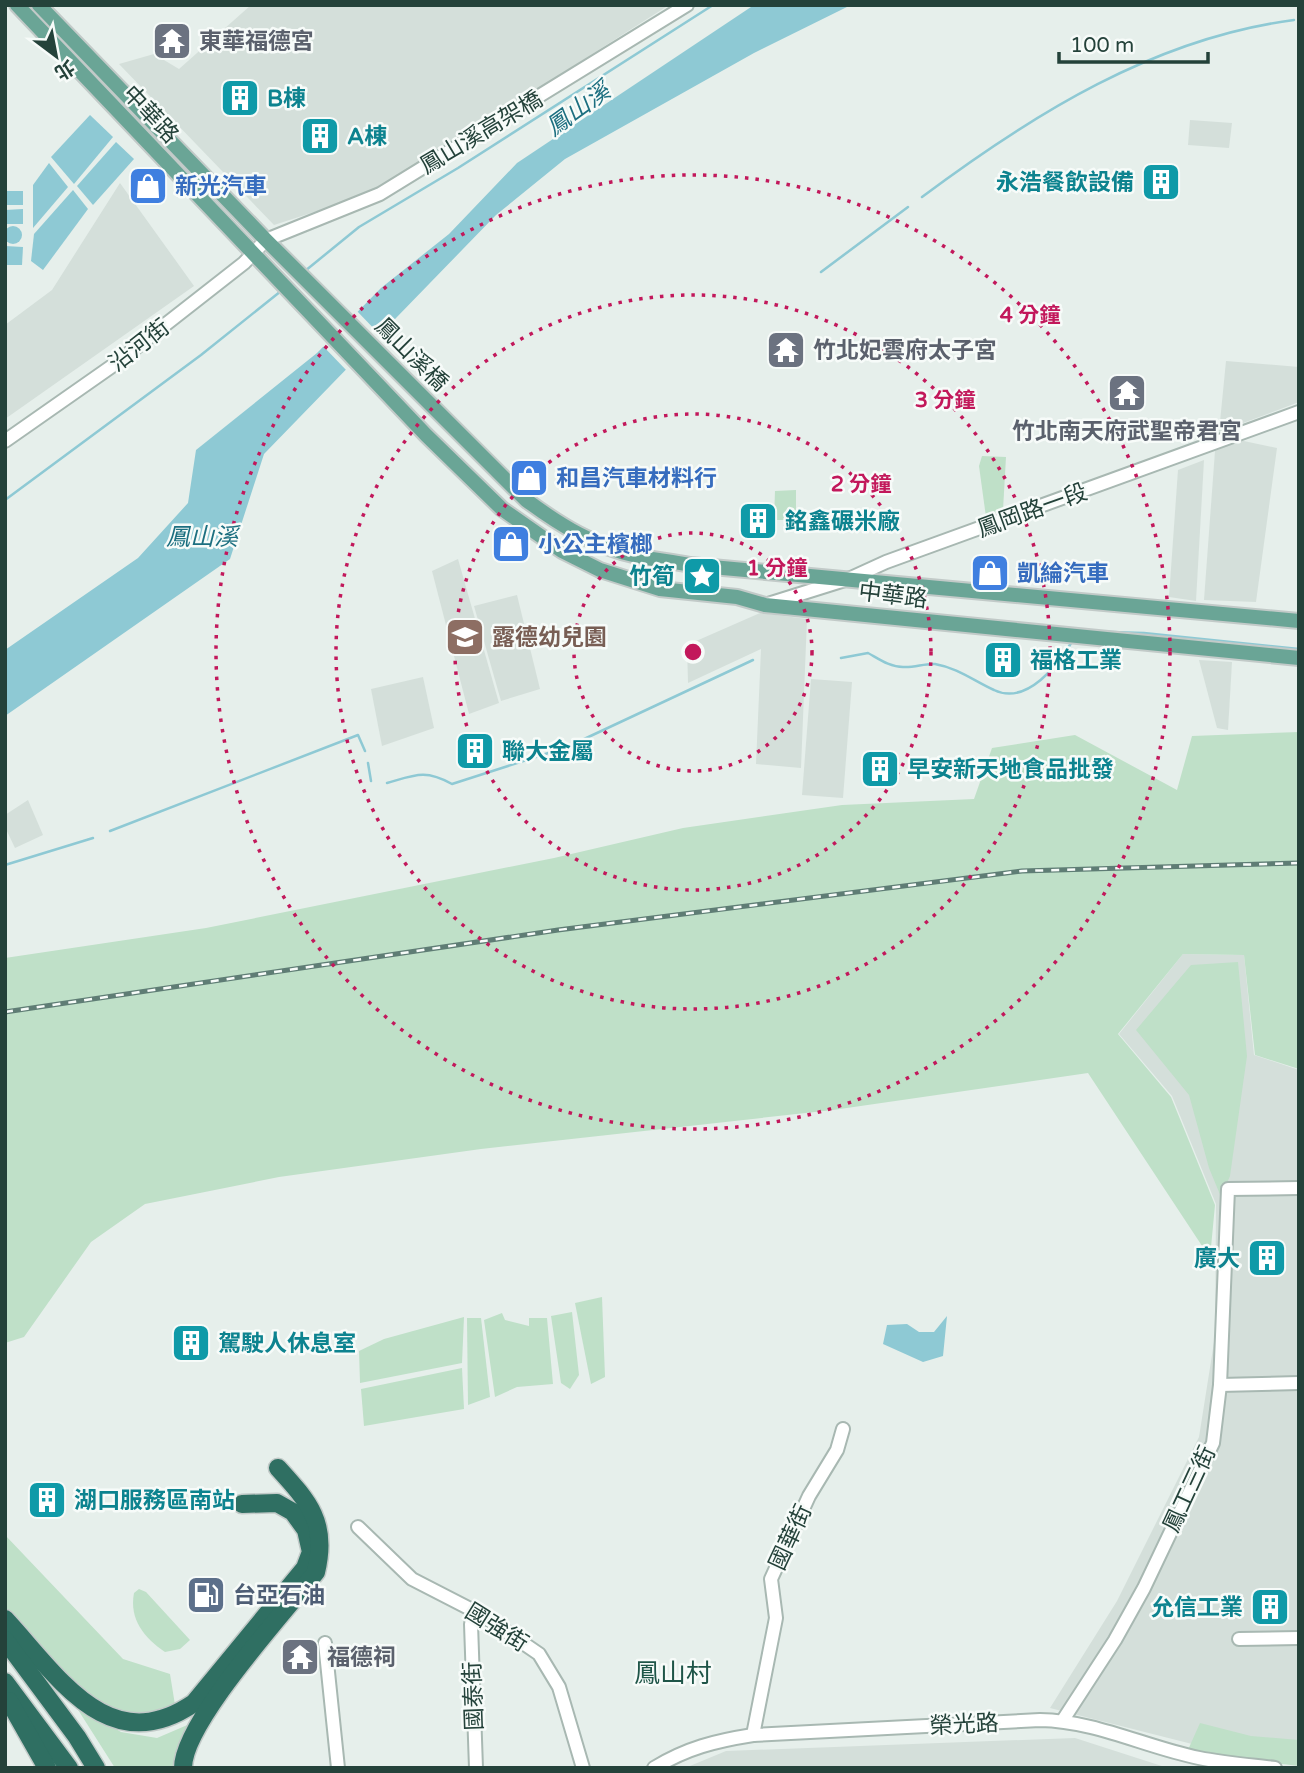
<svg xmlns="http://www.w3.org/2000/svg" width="1304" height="1773" viewBox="0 0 1304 1773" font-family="'Varela Round','Noto Sans TC',sans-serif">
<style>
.built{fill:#d4dfda}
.green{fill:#bfe0c8}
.water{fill:#8ec9d4}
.pier{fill:#e6efeb}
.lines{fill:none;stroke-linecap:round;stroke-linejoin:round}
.stream{stroke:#8ec9d4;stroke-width:2.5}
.minor-casing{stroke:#a8b8b2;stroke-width:16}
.major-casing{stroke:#c2cac8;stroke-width:18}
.highway-casing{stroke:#c2cac8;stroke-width:21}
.minor{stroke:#fff;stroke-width:12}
.major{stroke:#6aa596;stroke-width:14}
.highway{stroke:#2f6f62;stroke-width:18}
.rail-casing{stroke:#5f7d75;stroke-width:5}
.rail{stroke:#f7fbf9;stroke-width:2.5;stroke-dasharray:8;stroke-linecap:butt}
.ring{fill:none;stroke:#c2185b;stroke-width:3.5;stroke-dasharray:3.5 7}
.labels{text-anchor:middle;stroke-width:5;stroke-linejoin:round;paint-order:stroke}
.worship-label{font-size:23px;font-weight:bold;fill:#5b616d;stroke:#f7fbf9;text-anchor:start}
.culture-label{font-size:23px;font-weight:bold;fill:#0d838f;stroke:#f7fbf9;text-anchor:start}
.street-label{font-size:23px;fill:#24423a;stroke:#f7fbf9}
.shop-label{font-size:23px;font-weight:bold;fill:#366cbe;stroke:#f7fbf9;text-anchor:start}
.education-label{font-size:23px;font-weight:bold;fill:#785e54;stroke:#f7fbf9;text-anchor:start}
.service-label{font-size:23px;font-weight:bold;fill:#4e5e75;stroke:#f7fbf9;text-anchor:start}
.water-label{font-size:24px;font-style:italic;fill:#1c6f80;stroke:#f7fbf9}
.quarter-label{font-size:26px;fill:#1f5548;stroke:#f7fbf9}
.centre{fill:#c2185b;stroke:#f7fbf9;stroke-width:3.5}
.ring-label{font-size:21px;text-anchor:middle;font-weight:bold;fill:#c2185b;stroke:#f7fbf9;stroke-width:5;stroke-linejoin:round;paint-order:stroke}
</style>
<rect width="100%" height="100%" fill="#e6efeb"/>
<g class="built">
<polygon points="251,5 669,5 376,192 274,225 119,64 154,54 179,69"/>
<polygon points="1190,120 1232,123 1229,148 1188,145"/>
<polygon points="120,183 194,286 5,419 5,325 52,290"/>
<polygon points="1226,361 1299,367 1299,402 1219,432"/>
<polygon points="1239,440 1277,448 1256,602 1204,600 1215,451"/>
<polygon points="1204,460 1196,601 1169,597 1178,470"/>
<polygon points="458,559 499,703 469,714 432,571"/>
<polygon points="517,595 540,689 501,701 474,606"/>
<polygon points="760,613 807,619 801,768 756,764 761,649 688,683 687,645"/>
<polygon points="1199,660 1232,662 1228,730 1217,728"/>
<polygon points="423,677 434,728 382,746 371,689"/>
<polygon points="811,679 852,682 843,798 802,795"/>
<polygon points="28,800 43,835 15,848 5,827 5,815"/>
<polygon points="1183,954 1244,955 1254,1055 1299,1070 1299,1757 1196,1745 1050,1708 1117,1601 1199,1437 1215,1336 1216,1204 1172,1096 1119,1034"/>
<polygon points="1075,1738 1168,1768 685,1768 726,1751"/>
</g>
<g class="green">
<polygon points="982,456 1006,457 1003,510 986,517 979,466"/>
<polygon points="796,490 796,520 774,520 775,491"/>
<polygon points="1299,732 1299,1069 1255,1055 1244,955 1183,954 1118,1034 1171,1097 1215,1205 1210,1258 1088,1073 833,1110 481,1149 279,1177 145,1204 91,1242 24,1337 5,1343 5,958 206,928 554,858 683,828 842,805 974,799 992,748 1075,735 1177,790 1192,736"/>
<polygon points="1238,962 1247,1056 1230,1176 1221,1197 1209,1168 1189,1095 1136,1030 1191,965"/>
<polygon points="602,1297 605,1377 591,1384 575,1303"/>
<polygon points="572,1312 579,1375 570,1389 561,1383 551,1316"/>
<polygon points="502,1313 505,1320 529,1326 529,1318 547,1318 553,1384 517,1387 495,1397 484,1320"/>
<polygon points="464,1317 462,1363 360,1383 359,1351 384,1339"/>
<polygon points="467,1318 481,1318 490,1397 468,1405"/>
<polygon points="462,1368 464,1409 364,1426 361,1389"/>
<path d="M5,1535L123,1659L170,1674L175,1705C166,1708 153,1717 144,1717C95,1719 38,1647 5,1616Z"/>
<path d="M139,1589L146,1592L190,1640L180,1649L165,1652C144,1638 129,1619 134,1593Z"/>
<polygon points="75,1705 121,1732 157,1738 192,1723 176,1754 174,1768 115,1768"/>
<polygon points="1200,1723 1251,1736 1299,1740 1299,1766 1187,1752"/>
</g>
<g class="water">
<polygon points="754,5 851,5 754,53 565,159 496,215 264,454 230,559 5,716 5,650 138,558 188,503 196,450 317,353 381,288 449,234 517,163"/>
<polygon points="90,115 113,137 74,184 51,157"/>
<polygon points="116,142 134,159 93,205 77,186"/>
<polygon points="49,163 68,187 33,228 33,185"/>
<polygon points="73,190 88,209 43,270 31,261 34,234"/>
<rect x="5" y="191" width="18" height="14"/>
<polygon points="23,209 23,224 5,224 5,210"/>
<circle cx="13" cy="235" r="9"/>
<polygon points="5,246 23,247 22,265 5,265"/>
<polygon points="947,1316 943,1356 923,1362 883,1344 887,1325 907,1324 919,1332 934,1332"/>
</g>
<polygon class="pier" points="355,309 382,337 348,372 321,344"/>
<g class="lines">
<g class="stream">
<path d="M922,197C1033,114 1155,38 1294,20"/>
<polyline points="305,271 359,227 458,168 713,5"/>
<polyline points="821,272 908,207"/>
<polyline points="5,500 201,355 281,291"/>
<polyline points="1078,631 1144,633 1299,649"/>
<path d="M841,658L868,653C879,659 890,667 903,667C914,668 925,663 935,664C958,668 974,681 994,690C1027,706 1059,664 1073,640"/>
<polyline points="582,740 753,660"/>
<polyline points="368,763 371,781"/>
<path d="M387,783C415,775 425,769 452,784L567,747"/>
<polyline points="110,831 358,735 365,751"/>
<polyline points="5,865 93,838"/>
</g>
<g class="minor-casing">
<g id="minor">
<polyline points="5,441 115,364 244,263 266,240 380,194 687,5"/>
<polyline points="765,605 851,578 886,562 1299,412"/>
<polyline points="1220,1385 1299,1383"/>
<polyline points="358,1527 412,1579 482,1615 539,1654 559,1687 583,1768"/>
<polyline points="471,1624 476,1768"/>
<polyline points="1239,1639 1299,1638"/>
<polyline points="325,1643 338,1768"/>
<polyline points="1063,1720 1115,1640 1144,1588 1213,1443 1220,1385 1228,1189 1299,1188"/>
<polyline points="753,1735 776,1618 771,1579 809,1496 837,1450 843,1429"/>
<path d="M654,1768C687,1748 715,1741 753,1735L1040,1720C1096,1721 1145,1747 1199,1758C1224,1763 1250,1765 1275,1768"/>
</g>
</g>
<g class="major-casing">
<g id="major">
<polyline points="17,5 426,435 502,509 562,551 600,570 660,589 737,597 765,605 1299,658"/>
<path d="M39,5L266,240L526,500C560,525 595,547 637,556C654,560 672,561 690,565L1299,621"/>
</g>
</g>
<g class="highway-casing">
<g id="highway">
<path d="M5,1619C58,1676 109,1761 194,1703L305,1568L311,1552L306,1530L293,1512L277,1503L242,1504"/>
<polyline points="5,1640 77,1737 96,1768"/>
<polyline points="5,1682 69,1768"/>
<polyline points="9,1701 47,1768"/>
<path d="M183,1768C183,1722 284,1613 316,1572C328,1523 309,1502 278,1468"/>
</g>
</g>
<use href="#minor" class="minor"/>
<use href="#major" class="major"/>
<use href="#highway" class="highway"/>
<g class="rail-casing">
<polyline id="rail" points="5,1012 558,930 1022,871 1299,863"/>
</g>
<use href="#rail" class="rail"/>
</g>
<g class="ring">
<circle cx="693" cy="652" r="119"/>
<circle cx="693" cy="652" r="238"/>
<circle cx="693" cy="652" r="357"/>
<circle cx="693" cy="652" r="477"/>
</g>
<defs>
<g id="temple-square" transform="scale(2.0125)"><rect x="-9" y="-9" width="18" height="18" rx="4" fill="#6b7280" stroke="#f7fbf9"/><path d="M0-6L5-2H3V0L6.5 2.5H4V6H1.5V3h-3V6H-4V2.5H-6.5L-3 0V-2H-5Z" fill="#fff"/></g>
<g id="building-square" transform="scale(2.0125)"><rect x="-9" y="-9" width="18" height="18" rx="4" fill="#0f9aa8" stroke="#f7fbf9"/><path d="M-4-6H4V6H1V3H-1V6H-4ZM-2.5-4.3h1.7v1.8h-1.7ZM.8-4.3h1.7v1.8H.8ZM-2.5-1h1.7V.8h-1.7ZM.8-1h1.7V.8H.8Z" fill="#fff"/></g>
<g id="shop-square" transform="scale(2.0125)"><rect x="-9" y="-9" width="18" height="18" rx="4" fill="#3f7fe0" stroke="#f7fbf9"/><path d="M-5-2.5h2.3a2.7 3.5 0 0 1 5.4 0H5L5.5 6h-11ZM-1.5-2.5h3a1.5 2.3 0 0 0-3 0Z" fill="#fff"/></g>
<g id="sight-square" transform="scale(2.0125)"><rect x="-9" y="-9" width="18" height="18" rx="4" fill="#0f9aa8" stroke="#f7fbf9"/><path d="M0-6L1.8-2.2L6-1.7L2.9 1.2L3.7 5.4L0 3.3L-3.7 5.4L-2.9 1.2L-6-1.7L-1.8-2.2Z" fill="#fff"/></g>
<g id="school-square" transform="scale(2.0125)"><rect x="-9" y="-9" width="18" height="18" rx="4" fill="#8d6e63" stroke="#f7fbf9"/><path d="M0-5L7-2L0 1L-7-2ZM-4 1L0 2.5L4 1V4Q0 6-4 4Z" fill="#fff"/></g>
<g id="fuel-square" transform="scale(2.0125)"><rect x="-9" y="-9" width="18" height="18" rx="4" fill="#5c6f8a" stroke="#f7fbf9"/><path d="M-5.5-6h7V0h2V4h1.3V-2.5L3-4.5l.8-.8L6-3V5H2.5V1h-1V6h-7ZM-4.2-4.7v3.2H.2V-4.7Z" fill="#fff"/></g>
</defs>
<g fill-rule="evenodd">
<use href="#temple-square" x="172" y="41"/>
<use href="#building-square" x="240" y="98"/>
<use href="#building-square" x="320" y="136"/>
<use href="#building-square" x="1161" y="182"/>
<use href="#shop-square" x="148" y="186"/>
<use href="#temple-square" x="786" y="350"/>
<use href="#temple-square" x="1127" y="393"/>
<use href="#shop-square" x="529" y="478"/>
<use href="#building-square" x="758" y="521"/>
<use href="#shop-square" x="511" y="544"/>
<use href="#shop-square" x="990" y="573"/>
<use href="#sight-square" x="702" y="576"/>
<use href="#school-square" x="465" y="637"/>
<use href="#building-square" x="1003" y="660"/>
<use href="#building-square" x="475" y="751"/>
<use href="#building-square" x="880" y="769"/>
<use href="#building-square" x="1267" y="1258"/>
<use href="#building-square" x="191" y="1343"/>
<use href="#building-square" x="47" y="1500"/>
<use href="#fuel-square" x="206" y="1595"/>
<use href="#building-square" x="1270" y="1607"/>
<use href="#temple-square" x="300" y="1657"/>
</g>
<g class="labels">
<g class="worship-label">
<text x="199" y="49">東華福德宮</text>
<text x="813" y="358">竹北妃雲府太子宮</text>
<text x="1127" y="439" text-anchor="middle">竹北南天府武聖帝君宮</text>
<text x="327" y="1665">福德祠</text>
</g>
<g class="culture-label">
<text x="267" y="106">B棟</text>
<text x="347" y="144">A棟</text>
<text x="1134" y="190" text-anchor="end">永浩餐飲設備</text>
<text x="785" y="529">銘鑫碾米廠</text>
<text x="675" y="584" text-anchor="end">竹筍</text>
<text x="1030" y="668">福格工業</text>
<text x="502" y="759">聯大金屬</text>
<text x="907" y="777">早安新天地食品批發</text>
<text x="1240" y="1266" text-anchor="end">廣大</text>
<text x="218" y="1351">駕駛人休息室</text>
<text x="74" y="1508">湖口服務區南站</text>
<text x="1243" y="1615" text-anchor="end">允信工業</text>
</g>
<g class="street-label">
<text transform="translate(151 114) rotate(47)" y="8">中華路</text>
<text transform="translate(481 132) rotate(-31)" y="8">鳳山溪高架橋</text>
<text transform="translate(139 345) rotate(-38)" y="8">沿河街</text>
<text transform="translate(412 354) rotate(45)" y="8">鳳山溪橋</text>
<text transform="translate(1032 510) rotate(-20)" y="8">鳳岡路一段</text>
<text transform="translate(893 595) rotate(7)" y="8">中華路</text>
<text transform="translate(1189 1489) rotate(-65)" y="8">鳳工三街</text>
<text transform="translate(790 1537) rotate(-65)" y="8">國華街</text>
<text transform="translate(497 1627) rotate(32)" y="8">國強街</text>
<text transform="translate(473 1696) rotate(-92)" y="8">國泰街</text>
<text transform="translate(964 1724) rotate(-3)" y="8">榮光路</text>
</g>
<g class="shop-label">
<text x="175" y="194">新光汽車</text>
<text x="556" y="486">和昌汽車材料行</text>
<text x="538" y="552">小公主檳榔</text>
<text x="1017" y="581">凱綸汽車</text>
</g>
<g class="education-label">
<text x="492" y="645">露德幼兒園</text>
</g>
<g class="service-label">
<text x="233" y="1603">台亞石油</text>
</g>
<g class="water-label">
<text transform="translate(578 109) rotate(-36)" y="8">鳳山溪</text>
<text x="202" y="545">鳳山溪</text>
</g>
<g class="quarter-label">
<text x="673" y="1682">鳳山村</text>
</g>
</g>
<circle cx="693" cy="652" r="10" class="centre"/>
<g class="ring-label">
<text x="1030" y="322">4 分鐘</text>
<text x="945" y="407">3 分鐘</text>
<text x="861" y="491">2 分鐘</text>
<text x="777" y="575">1 分鐘</text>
</g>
<rect width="1304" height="1773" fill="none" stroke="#24423a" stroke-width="14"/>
<g transform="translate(56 56) rotate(148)" stroke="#f7fbf9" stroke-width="5" paint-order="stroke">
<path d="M0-5L12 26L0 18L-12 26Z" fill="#24423a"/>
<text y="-10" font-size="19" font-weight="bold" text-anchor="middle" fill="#24423a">北</text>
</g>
<path d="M1059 52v10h149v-10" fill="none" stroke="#24423a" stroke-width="3.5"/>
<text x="1070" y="52" font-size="21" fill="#24423a" stroke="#f7fbf9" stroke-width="5" paint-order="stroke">100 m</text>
</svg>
